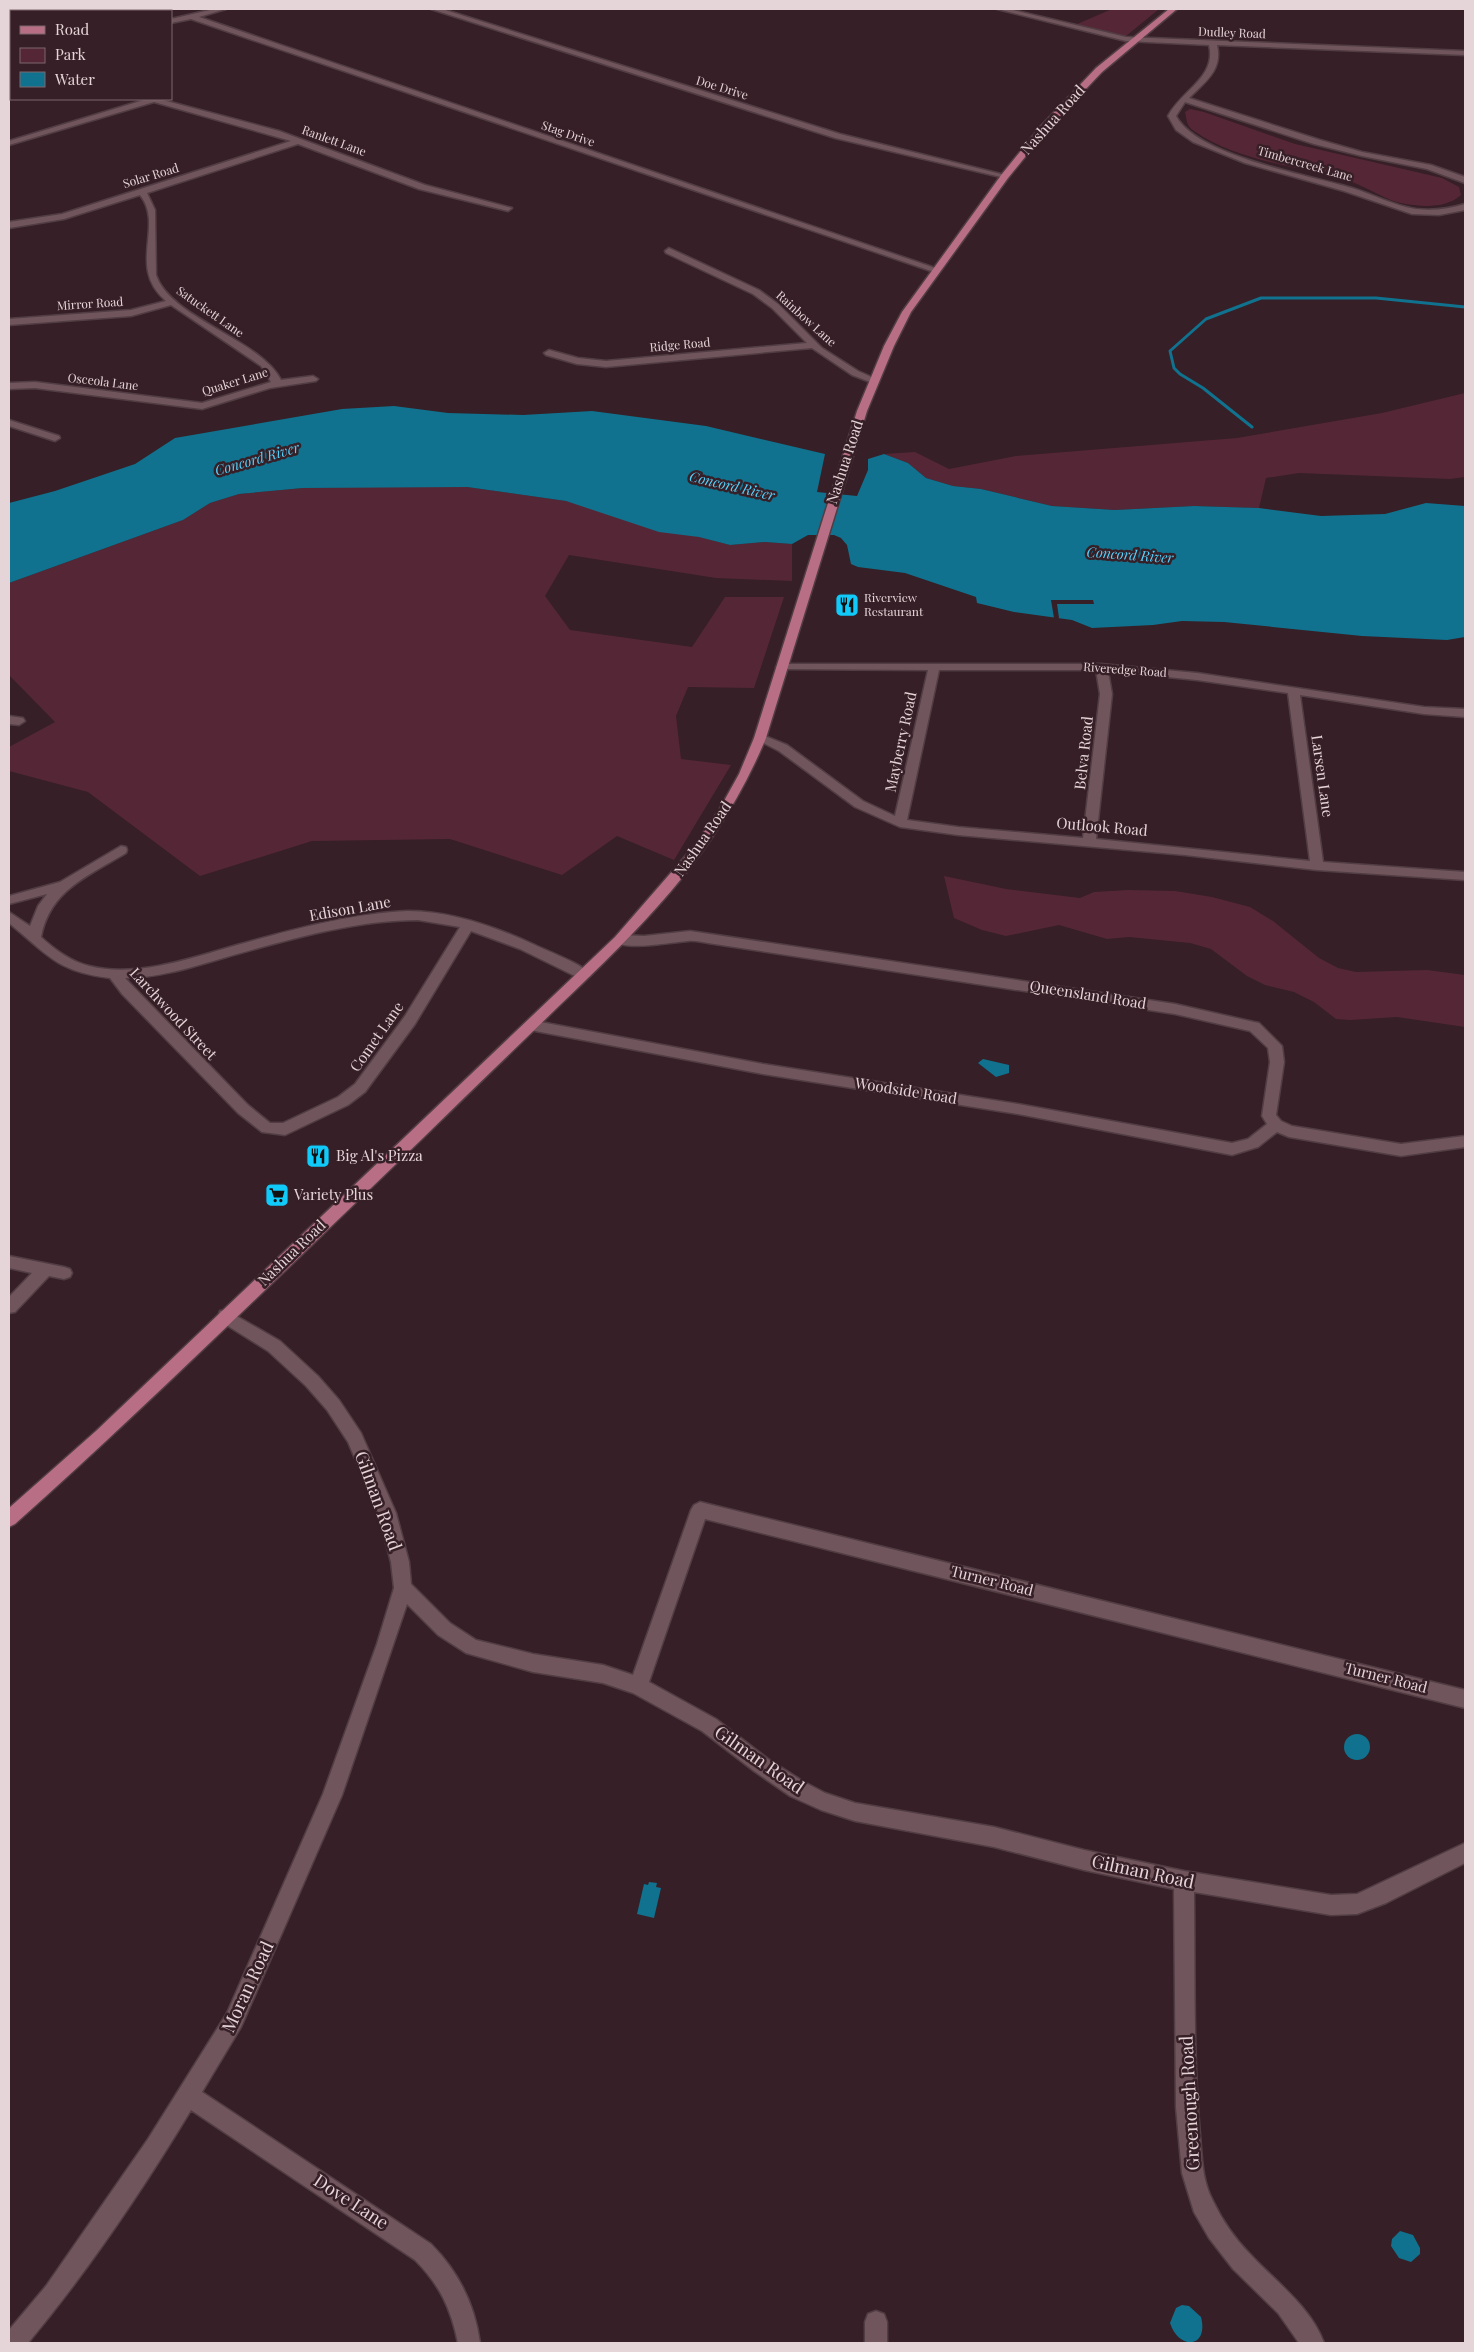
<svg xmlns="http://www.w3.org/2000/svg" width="1474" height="2352" viewBox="0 0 1474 2352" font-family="'Playfair Display',serif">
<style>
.green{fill:#552736}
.water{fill:#10728e}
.pier{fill:#361f26}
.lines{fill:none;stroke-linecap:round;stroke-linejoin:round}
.stream{stroke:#10728e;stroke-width:3}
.minor-casing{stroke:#513d43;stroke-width:3}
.major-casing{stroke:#513d43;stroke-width:3}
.minor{fill:#70555c;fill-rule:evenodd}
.major{fill:#b86e85;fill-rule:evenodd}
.labels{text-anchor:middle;stroke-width:5;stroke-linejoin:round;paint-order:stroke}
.far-street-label{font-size:12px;fill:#e5d4d8;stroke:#361f26}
.far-poi-label{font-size:12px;fill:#e5d4d8;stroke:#361f26;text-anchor:start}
.far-water-label{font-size:14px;font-style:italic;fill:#56d1fa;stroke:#361f26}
.street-label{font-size:15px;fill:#e5d4d8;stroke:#361f26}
.poi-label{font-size:15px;fill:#e5d4d8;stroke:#361f26;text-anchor:start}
.near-street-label{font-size:18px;fill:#e5d4d8;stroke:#361f26}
</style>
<rect width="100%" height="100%" fill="#361f26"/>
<g class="green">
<polygon points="1112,9 1159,9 1126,36 1075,25"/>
<path d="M1190,109L1204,112L1295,144L1442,178L1459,187L1461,195C1447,208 1424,207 1406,204C1386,201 1369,188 1350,181C1299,166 1239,162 1194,131C1186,126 1187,120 1185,112Z"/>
<polygon points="1465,393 1465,477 1450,479 1299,473 1266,478 1259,508 1194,506 1115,510 1052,506 981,489 953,486 926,478 908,463 884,454 915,452 949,469 1016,456 1237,438 1382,413"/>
<polygon points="389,486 467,487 566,501 730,545 765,542 792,544 792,581 716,578 569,555 545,596 570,630 692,647 725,597 784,597 754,688 688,687 676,716 681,759 731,765 674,860 617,836 562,875 450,839 312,841 200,876 88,792 9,771 9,747 55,722 9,675 9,583 183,520 210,503 239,494 303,488"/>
<polygon points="944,876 1006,889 1080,898 1094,892 1128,890 1175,891 1212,897 1250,907 1273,921 1319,958 1338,968 1356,972 1427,970 1465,975 1465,1027 1397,1017 1350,1020 1336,1019 1314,1002 1294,992 1265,985 1247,976 1211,949 1190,943 1129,937 1107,939 1059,925 1006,936 982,930 954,918"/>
</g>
<g class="water">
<polygon points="394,406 448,413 523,415 592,411 706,426 825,454 817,492 857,496 868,470 868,459 884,454 908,463 926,478 953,486 981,489 1052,506 1115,510 1194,506 1259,508 1321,516 1385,514 1426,503 1465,506 1465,637 1447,640 1362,636 1224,622 1182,621 1153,625 1092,628 1072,620 1014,612 977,603 976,597 905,573 858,567 851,564 847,545 841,538 834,535 808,535 792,544 765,542 730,545 699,537 659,532 566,501 467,487 303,488 239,494 210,503 183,520 9,583 9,503 55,491 135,464 175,438 342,409"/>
<polygon points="983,1059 1009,1065 1009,1073 996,1077 978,1063"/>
<circle cx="1357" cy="1747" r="13"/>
<polygon points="649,1882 657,1883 656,1887 661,1888 654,1918 637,1914 644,1884 648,1885"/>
<polygon points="1400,2231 1413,2235 1420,2248 1420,2254 1411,2262 1399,2258 1391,2246 1392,2239"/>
<path d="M1182,2305L1189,2306L1201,2317C1209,2348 1179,2351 1170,2323L1176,2308Z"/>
</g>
<polygon class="pier" points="1051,600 1093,600 1094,604 1057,604 1059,618 1054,618"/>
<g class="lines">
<polyline class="stream" points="1252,427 1203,388 1180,374 1174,368 1170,351 1206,319 1261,298 1376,298 1465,307"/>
<g class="minor-casing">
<g id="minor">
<polygon points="44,9 52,9 55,11 47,11"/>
<polygon points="214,9 226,9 199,17 941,270 934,272 191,19 171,23 171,19"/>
<polygon points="431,9 442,9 840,134 1009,176 1005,178 835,138"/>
<path d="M997,9H1009L1126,37L1465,51V55L1217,45C1223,70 1205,82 1189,98L1320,140L1362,152L1431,165L1465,177V183L1427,169L1362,156L1314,144L1185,102L1176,116C1197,156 1308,175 1352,188C1373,194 1394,206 1416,209C1434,211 1448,209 1465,204V210L1439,215L1412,214L1344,191L1245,163L1193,142L1176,130L1168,116C1182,90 1217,77 1209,45L1126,41Z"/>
<path d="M147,99H159L279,131L425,185L512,208L508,211L419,189L298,144L147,193L155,210L156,275C170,318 260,339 281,380L313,376L318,379L316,381L270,388L202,409L35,388L9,389V383L35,382L202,403L271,382L261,366L171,305L131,316L9,325V319L131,310L166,301C126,267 165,226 140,195L64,219L9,228V222L62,214L291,141L154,102L9,145V141Z"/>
<polygon points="669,248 759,290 778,304 822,348 858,371 878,380 873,383 852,375 812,348 606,367 577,364 546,355 544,353 549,350 578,358 606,361 807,343 772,308 753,294 666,253 665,251"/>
<polygon points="9,420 59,436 60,438 55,441 9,426"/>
<path d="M782,664H1101L1197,673L1424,707L1465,709V717L1424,714L1300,695L1323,862L1465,872V880L1317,870L1185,855L958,835L900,827L855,807L779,751L754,738L760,734L787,745L863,801L895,816L928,670L778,669L776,667ZM939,670H1096L1100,694L1083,838L958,827L907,820ZM1108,671L1197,680L1288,693L1310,861L1096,839L1112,694Z"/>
<polygon points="9,716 23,718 25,721 19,725 9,724"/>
<path d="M121,846L126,847L127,850L126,853C88,876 50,890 41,937C55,950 70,961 89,966C137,978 191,958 237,945C290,930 353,913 408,911C451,911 496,927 535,945C547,951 585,965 591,975L584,980L579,978L520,949L471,931L415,1024L365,1092L348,1105L285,1135L262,1132L238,1113L122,994L110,978C57,972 47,954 9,923V912L30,926L38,906L47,894L9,904V896L60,882ZM418,920L460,927L405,1016L355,1084L338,1097L283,1123H270L248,1105L125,978C163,978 201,964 237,954C295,938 358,920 418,920Z"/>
<path d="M690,931L1175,1004L1254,1022L1259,1023L1282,1046L1284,1062L1276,1115L1281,1121L1292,1126L1401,1144L1465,1136V1147L1401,1156L1289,1137L1277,1132L1258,1147L1232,1155L1018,1114L763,1074L530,1030L523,1025L530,1020L763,1064L1018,1104L1232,1143L1248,1139L1267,1124L1262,1116L1270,1062L1268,1048L1250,1031L1175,1014L708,943C701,942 694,940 688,941C673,942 621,952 613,940L620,935L644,936Z"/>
<polygon points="9,1256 64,1267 70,1269 72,1273 70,1277 64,1279 49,1276 15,1312 9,1313 9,1297 32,1273 9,1268"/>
<path d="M226,1310L280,1341L318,1376L339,1400L361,1433L396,1513L409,1562L411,1584L450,1623L476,1640L533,1654L603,1665L633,1675L691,1510L694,1505L700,1502L1465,1690V1708L705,1519L649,1682L716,1719L768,1759L804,1782L825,1793L855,1803L994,1827L1084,1850L1184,1871L1331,1895L1357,1894L1465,1843V1863L1386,1903L1357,1914L1331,1915L1194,1892C1195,1973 1193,2055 1200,2135C1202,2157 1202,2181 1213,2201C1222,2220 1235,2239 1250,2254C1275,2281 1311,2307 1324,2343H1299L1278,2313L1233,2269L1209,2238L1194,2212L1182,2173L1176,2107L1174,1889L1084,1870L994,1847L855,1821L821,1810L790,1796L754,1771L702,1731L633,1693L603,1683L533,1672L466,1653L438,1635L407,1604L342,1795L241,2027L202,2092L431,2244C458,2271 475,2305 480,2343H458C451,2309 440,2285 415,2260L191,2110C142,2191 88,2271 28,2343H9V2330L46,2286L148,2139L227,2013L323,1794L377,1644L394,1588L391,1562L378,1513L348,1442L327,1410L306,1386L268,1351L220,1321L218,1316L220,1311Z"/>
<polygon points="876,2311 884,2314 887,2322 887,2343 865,2343 865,2322 868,2314"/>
</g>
</g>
<g class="major-casing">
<path id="major" d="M1169,9H1177L1102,72L1047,130L1008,178L911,312L894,346L867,411L766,738C719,851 647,922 560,1005C514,1050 468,1094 422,1139C287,1268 154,1400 15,1524L9,1527V1508L96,1431L615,937L695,845L719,810L739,774L754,738L857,411L884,346L902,312L1002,174L1041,126L1096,68Z"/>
</g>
<use href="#minor" class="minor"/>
<use href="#major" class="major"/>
</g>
<defs>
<g id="restaurant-square" transform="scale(1.25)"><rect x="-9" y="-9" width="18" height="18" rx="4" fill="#10cafa" stroke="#361f26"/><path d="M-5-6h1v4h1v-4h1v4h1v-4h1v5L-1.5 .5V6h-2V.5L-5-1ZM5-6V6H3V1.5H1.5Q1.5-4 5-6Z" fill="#111"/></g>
<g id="supermarket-square" transform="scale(1.25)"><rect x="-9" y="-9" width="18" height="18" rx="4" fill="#10cafa" stroke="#361f26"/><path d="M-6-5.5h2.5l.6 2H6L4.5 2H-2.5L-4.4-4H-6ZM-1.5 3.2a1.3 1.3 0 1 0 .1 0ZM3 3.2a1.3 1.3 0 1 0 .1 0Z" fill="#111"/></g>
</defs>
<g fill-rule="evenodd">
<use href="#restaurant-square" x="847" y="605"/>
<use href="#restaurant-square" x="318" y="1156"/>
<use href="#supermarket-square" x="277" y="1195"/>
</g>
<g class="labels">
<g class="far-street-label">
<text transform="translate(1232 33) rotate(2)" y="4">Dudley Road</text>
<text transform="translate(722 88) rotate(17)" y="4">Doe Drive</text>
<text transform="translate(568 134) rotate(19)" y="4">Stag Drive</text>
<text transform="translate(334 141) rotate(20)" y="4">Ranlett Lane</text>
<text transform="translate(1305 164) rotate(16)" y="4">Timbercreek Lane</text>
<text transform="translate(151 176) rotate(-17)" y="4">Solar Road</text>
<text transform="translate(90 304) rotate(-4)" y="4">Mirror Road</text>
<text transform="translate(210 312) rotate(35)" y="4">Satuckett Lane</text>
<text transform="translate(806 319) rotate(42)" y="4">Rainbow Lane</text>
<text transform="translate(680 345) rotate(-5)" y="4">Ridge Road</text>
<text transform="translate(103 382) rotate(7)" y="4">Osceola Lane</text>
<text transform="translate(235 382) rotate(-17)" y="4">Quaker Lane</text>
<text transform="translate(1125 670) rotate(4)" y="4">Riveredge Road</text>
</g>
<g class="far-poi-label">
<text x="864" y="602">Riverview<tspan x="864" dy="14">Restaurant</tspan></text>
</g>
<g class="far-water-label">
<text transform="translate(257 459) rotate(-16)" y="5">Concord River</text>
<text transform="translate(732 486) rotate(13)" y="5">Concord River</text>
<text transform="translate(1130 555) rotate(4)" y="5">Concord River</text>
</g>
<g class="street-label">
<text transform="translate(1053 120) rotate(-48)" y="5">Nashua Road</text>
<text transform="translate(845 462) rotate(-72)" y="5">Nashua Road</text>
<text transform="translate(901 742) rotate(-78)" y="5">Mayberry Road</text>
<text transform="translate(1084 753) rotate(-84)" y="5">Belva Road</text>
<text transform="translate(1322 776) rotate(82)" y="5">Larsen Lane</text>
<text transform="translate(1102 827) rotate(5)" y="5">Outlook Road</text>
<text transform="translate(703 839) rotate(-55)" y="5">Nashua Road</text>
<text transform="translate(350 909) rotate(-10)" y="5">Edison Lane</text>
<text transform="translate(1088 995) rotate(9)" y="5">Queensland Road</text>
<text transform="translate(173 1014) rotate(47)" y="5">Larchwood Street</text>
<text transform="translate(377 1037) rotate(-55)" y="5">Comet Lane</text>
<text transform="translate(906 1091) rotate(9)" y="5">Woodside Road</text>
<text transform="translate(292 1253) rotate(-44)" y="5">Nashua Road</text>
<text transform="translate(992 1581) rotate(14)" y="5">Turner Road</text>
<text transform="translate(1386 1678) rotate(14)" y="5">Turner Road</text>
</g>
<g class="poi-label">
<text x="336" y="1161">Big Al's Pizza</text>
<text x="294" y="1200">Variety Plus</text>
</g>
<g class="near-street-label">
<text transform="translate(378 1501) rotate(70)" y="6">Gilman Road</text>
<text transform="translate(759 1760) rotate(35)" y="6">Gilman Road</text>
<text transform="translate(1143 1872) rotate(12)" y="6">Gilman Road</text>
<text transform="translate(248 1987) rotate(-65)" y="6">Moran Road</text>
<text transform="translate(1190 2103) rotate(-93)" y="6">Greenough Road</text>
<text transform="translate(351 2202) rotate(33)" y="6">Dove Lane</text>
</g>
</g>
<rect width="1474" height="2352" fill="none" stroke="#e5d4d8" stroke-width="20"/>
<rect x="10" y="10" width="162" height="90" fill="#361f26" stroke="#7c676d"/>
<rect x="20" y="26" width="25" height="8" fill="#b86e85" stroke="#7c676d"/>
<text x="55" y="35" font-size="15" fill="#e5d4d8">Road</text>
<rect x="20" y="48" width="25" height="15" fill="#552736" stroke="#7c676d"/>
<text x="55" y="60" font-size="15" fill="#e5d4d8">Park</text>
<rect x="20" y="72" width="25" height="15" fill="#10728e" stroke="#7c676d"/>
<text x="55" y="85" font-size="15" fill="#e5d4d8">Water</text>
</svg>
